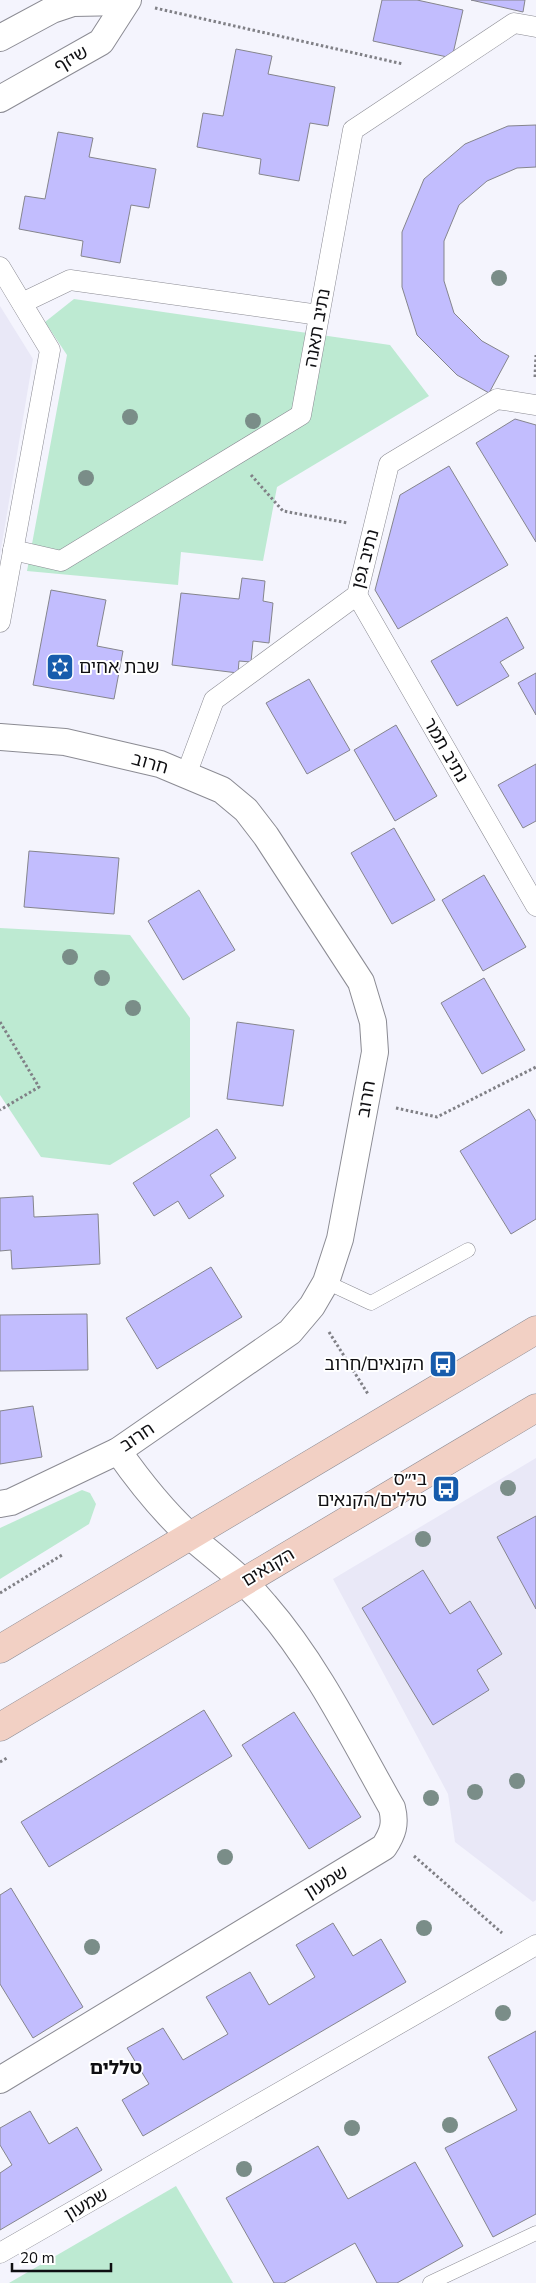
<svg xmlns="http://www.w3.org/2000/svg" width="536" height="2283" viewBox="0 0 536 2283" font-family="'Nunito Sans','Noto Sans Hebrew',sans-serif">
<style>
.built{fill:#e9e8f7}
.green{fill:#bdead2}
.building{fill:#c2bdfe;stroke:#85858d}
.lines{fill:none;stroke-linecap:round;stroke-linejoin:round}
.service-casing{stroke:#8b8b93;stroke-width:15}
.pedestrian-casing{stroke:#8b8b93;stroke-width:21}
.minor-casing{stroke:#8b8b93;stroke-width:28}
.secondary-casing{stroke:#8b8b93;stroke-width:29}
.path{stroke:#808086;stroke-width:3;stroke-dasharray:2.5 2.5;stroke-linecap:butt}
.service{stroke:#fff;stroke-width:14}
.pedestrian{stroke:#fff;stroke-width:20}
.minor{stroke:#fff;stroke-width:26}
.secondary{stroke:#f2d0c4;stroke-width:28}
.tree{fill:#7a8d88}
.labels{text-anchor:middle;stroke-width:4;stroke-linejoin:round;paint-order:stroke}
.street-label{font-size:18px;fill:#0f0f12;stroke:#fff}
.poi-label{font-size:18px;fill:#0f0f12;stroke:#fff;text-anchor:end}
.neighbourhood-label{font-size:19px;font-weight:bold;fill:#0f0f12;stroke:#fff}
</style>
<rect width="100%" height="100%" fill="#f4f4fd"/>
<g class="built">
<polygon points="0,306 33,359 0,555"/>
<polygon points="536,1458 536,1900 533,1902 455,1842 448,1794 333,1579"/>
</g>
<g class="green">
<polygon points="74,299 390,345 429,396 277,487 263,561 181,552 178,585 27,571 67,355 45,322"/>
<polygon points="0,928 130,935 190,1018 190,1117 110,1165 41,1157 0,1095"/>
<polygon points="82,1490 90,1493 96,1504 89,1524 0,1579 0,1528"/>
<polygon points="176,2186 233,2283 9,2283"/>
</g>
<g class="building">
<polygon points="382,0 417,0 463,10 452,58 373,41"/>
<polygon points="471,0 525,0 523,12"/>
<polygon points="236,49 272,56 268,74 335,87 328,126 310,123 299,181 259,174 261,159 197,147 203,113 223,116"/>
<polygon points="536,125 536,167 517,168 487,181 459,205 444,241 444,281 454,313 482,341 509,356 489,393 457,375 417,335 402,287 402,232 424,179 465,144 508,126"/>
<polygon points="58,132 93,138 89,157 156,169 149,208 131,205 120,263 81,256 83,241 19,229 25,196 45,199"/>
<polygon points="515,419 536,425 536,542 476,443"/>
<polygon points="449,466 508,565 398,629 375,590 400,495"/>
<polygon points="242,578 265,581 263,601 273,603 269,643 253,641 251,662 239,661 238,673 172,665 181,593 239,599"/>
<polygon points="51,590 106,600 97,646 123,651 114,699 33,685"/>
<polygon points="507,617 524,648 500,662 509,676 457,706 431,661"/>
<polygon points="536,673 536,715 518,683"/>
<polygon points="309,679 350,750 307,774 266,703"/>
<polygon points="396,725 437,796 395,821 354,750"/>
<polygon points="536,764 536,821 523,828 498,785"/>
<polygon points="394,828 435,900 392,924 351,853"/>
<polygon points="29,851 119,858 114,914 24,907"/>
<polygon points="484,875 526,947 483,971 442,900"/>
<polygon points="199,890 235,950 183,980 148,921"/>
<polygon points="484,978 525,1050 482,1074 441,1003"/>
<polygon points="237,1022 294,1030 283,1106 227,1099"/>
<polygon points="529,1109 536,1121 536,1219 511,1234 460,1151"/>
<polygon points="217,1129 236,1158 210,1175 224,1196 189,1219 178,1201 154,1216 133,1183"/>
<polygon points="33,1196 34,1217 98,1214 100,1264 12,1269 11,1250 0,1251 0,1198"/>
<polygon points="211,1267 242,1317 157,1369 126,1318"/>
<polygon points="87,1314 88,1370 0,1371 0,1315"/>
<polygon points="33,1406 42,1457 0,1464 0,1411"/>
<polygon points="536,1516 536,1609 497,1537"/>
<polygon points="423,1570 450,1614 470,1601 502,1654 477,1670 489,1690 433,1725 362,1608"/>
<polygon points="204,1710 232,1756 49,1867 21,1822"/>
<polygon points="294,1712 361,1817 309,1849 242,1745"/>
<polygon points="11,1888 83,2007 33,2038 0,1984 0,1895"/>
<polygon points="333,1923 353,1956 381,1939 406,1982 143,2136 122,2100 149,2084 127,2048 163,2028 183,2060 228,2034 206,1997 250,1972 269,2005 315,1977 296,1945"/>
<polygon points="536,2031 536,2214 493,2237 445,2148 517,2110 488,2057"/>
<polygon points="30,2111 49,2144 77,2127 102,2170 0,2230 0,2173 12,2165 0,2145 0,2128"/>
<polygon points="318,2146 348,2199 415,2162 463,2246 397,2283 377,2283 355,2243 284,2283 274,2283 226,2198"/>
</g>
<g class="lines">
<g class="service-casing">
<g id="service">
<polyline points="326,1282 371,1303 468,1250"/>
<polyline points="430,2283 536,2233"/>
</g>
</g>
<g class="pedestrian-casing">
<g id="pedestrian">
<polyline points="0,267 50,350 0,622"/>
<polyline points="22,303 70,280 319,315"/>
<polyline points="13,550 61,561 301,415 353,130 514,23 536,27"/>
<polyline points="357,595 536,906"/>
<polyline points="186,775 214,700 357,595 389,464 497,399 536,405"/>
<polyline points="0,2253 536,1945"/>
</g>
</g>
<g class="minor-casing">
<g id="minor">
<polyline points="0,38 52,10 73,3 126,2"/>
<polyline points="0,99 101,42 128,0"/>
<polyline points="0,737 65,742 160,764 222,790 246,810 266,836 361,982 373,1022 375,1052 340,1239 326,1282 312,1306 290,1332 118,1451 11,1502 0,1504"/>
<path d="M0,2080L384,1847C393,1833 396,1824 392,1808C353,1739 317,1665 265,1605C243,1578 215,1558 189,1535C162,1510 139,1481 118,1451"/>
</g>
</g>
<g class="secondary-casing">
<g id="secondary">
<polyline points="0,1649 536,1330"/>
<polyline points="0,1727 536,1408"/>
</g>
</g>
<g class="path">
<polyline points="155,8 403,64"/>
<polyline points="535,377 536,355"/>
<polyline points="251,475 283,511 348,523"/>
<polyline points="0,1022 39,1087 0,1110"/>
<polyline points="396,1108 437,1117 536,1067"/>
<polyline points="329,1332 368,1394"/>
<polyline points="0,1593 62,1555"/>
<polyline points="0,1762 7,1758"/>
<polyline points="414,1856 502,1933"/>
</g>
<use href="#service" class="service"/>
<use href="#pedestrian" class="pedestrian"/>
<use href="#minor" class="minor"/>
<use href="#secondary" class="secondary"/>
</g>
<g class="tree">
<circle cx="499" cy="278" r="8"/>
<circle cx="130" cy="417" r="8"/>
<circle cx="253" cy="421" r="8"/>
<circle cx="86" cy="478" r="8"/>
<circle cx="70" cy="957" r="8"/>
<circle cx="102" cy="978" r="8"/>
<circle cx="133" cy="1008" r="8"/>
<circle cx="508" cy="1488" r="8"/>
<circle cx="423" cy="1539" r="8"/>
<circle cx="517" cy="1781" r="8"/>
<circle cx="475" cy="1792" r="8"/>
<circle cx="431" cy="1798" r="8"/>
<circle cx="225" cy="1857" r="8"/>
<circle cx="424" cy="1928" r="8"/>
<circle cx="92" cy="1947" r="8"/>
<circle cx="503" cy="2013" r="8"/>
<circle cx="450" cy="2125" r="8"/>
<circle cx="352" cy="2128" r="8"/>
<circle cx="244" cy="2169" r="8"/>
</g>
<defs>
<g id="synagogue-square" transform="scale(1.4375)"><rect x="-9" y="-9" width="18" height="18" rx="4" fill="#175cac" stroke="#fff"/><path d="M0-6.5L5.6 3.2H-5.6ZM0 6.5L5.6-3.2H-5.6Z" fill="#fff"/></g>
<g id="bus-square" transform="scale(1.4375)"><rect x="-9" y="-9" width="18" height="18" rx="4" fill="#175cac" stroke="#fff"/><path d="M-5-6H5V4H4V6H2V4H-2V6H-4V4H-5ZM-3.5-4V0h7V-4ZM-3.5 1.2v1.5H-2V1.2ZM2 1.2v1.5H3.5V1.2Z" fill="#fff"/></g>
</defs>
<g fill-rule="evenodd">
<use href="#synagogue-square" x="60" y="667"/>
<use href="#bus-square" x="443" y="1364"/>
<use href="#bus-square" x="446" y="1489"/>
</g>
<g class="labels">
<g class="street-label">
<text transform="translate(71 59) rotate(-30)" y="6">שיזף</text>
<text transform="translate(317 328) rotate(-80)" y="6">נתיב תאנה</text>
<text transform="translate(365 559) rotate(-75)" y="6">נתיב גפן</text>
<text transform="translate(446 750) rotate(60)" y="6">נתיב תמר</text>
<text transform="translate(150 763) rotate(16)" y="6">חרוב</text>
<text transform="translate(366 1099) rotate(-80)" y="6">חרוב</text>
<text transform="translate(137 1437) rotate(-34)" y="6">חרוב</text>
<text transform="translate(268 1567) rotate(-31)" y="6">הקנאים</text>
<text transform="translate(326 1882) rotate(-31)" y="6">שמעון</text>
<text transform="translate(86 2204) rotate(-30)" y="6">שמעון</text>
</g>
<g class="poi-label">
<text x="79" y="673" text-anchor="start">שבת אחים</text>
<text x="424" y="1370">הקנאים/חרוב</text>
<text x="427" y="1485">בי״ס<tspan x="427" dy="21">טללים/הקנאים</tspan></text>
</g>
<g class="neighbourhood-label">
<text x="116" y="2074">טללים</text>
</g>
</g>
<path d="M12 2263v8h99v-8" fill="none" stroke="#0f0f12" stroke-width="2.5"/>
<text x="20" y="2263" font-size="15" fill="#0f0f12" stroke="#ffffff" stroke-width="4" paint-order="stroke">20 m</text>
</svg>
